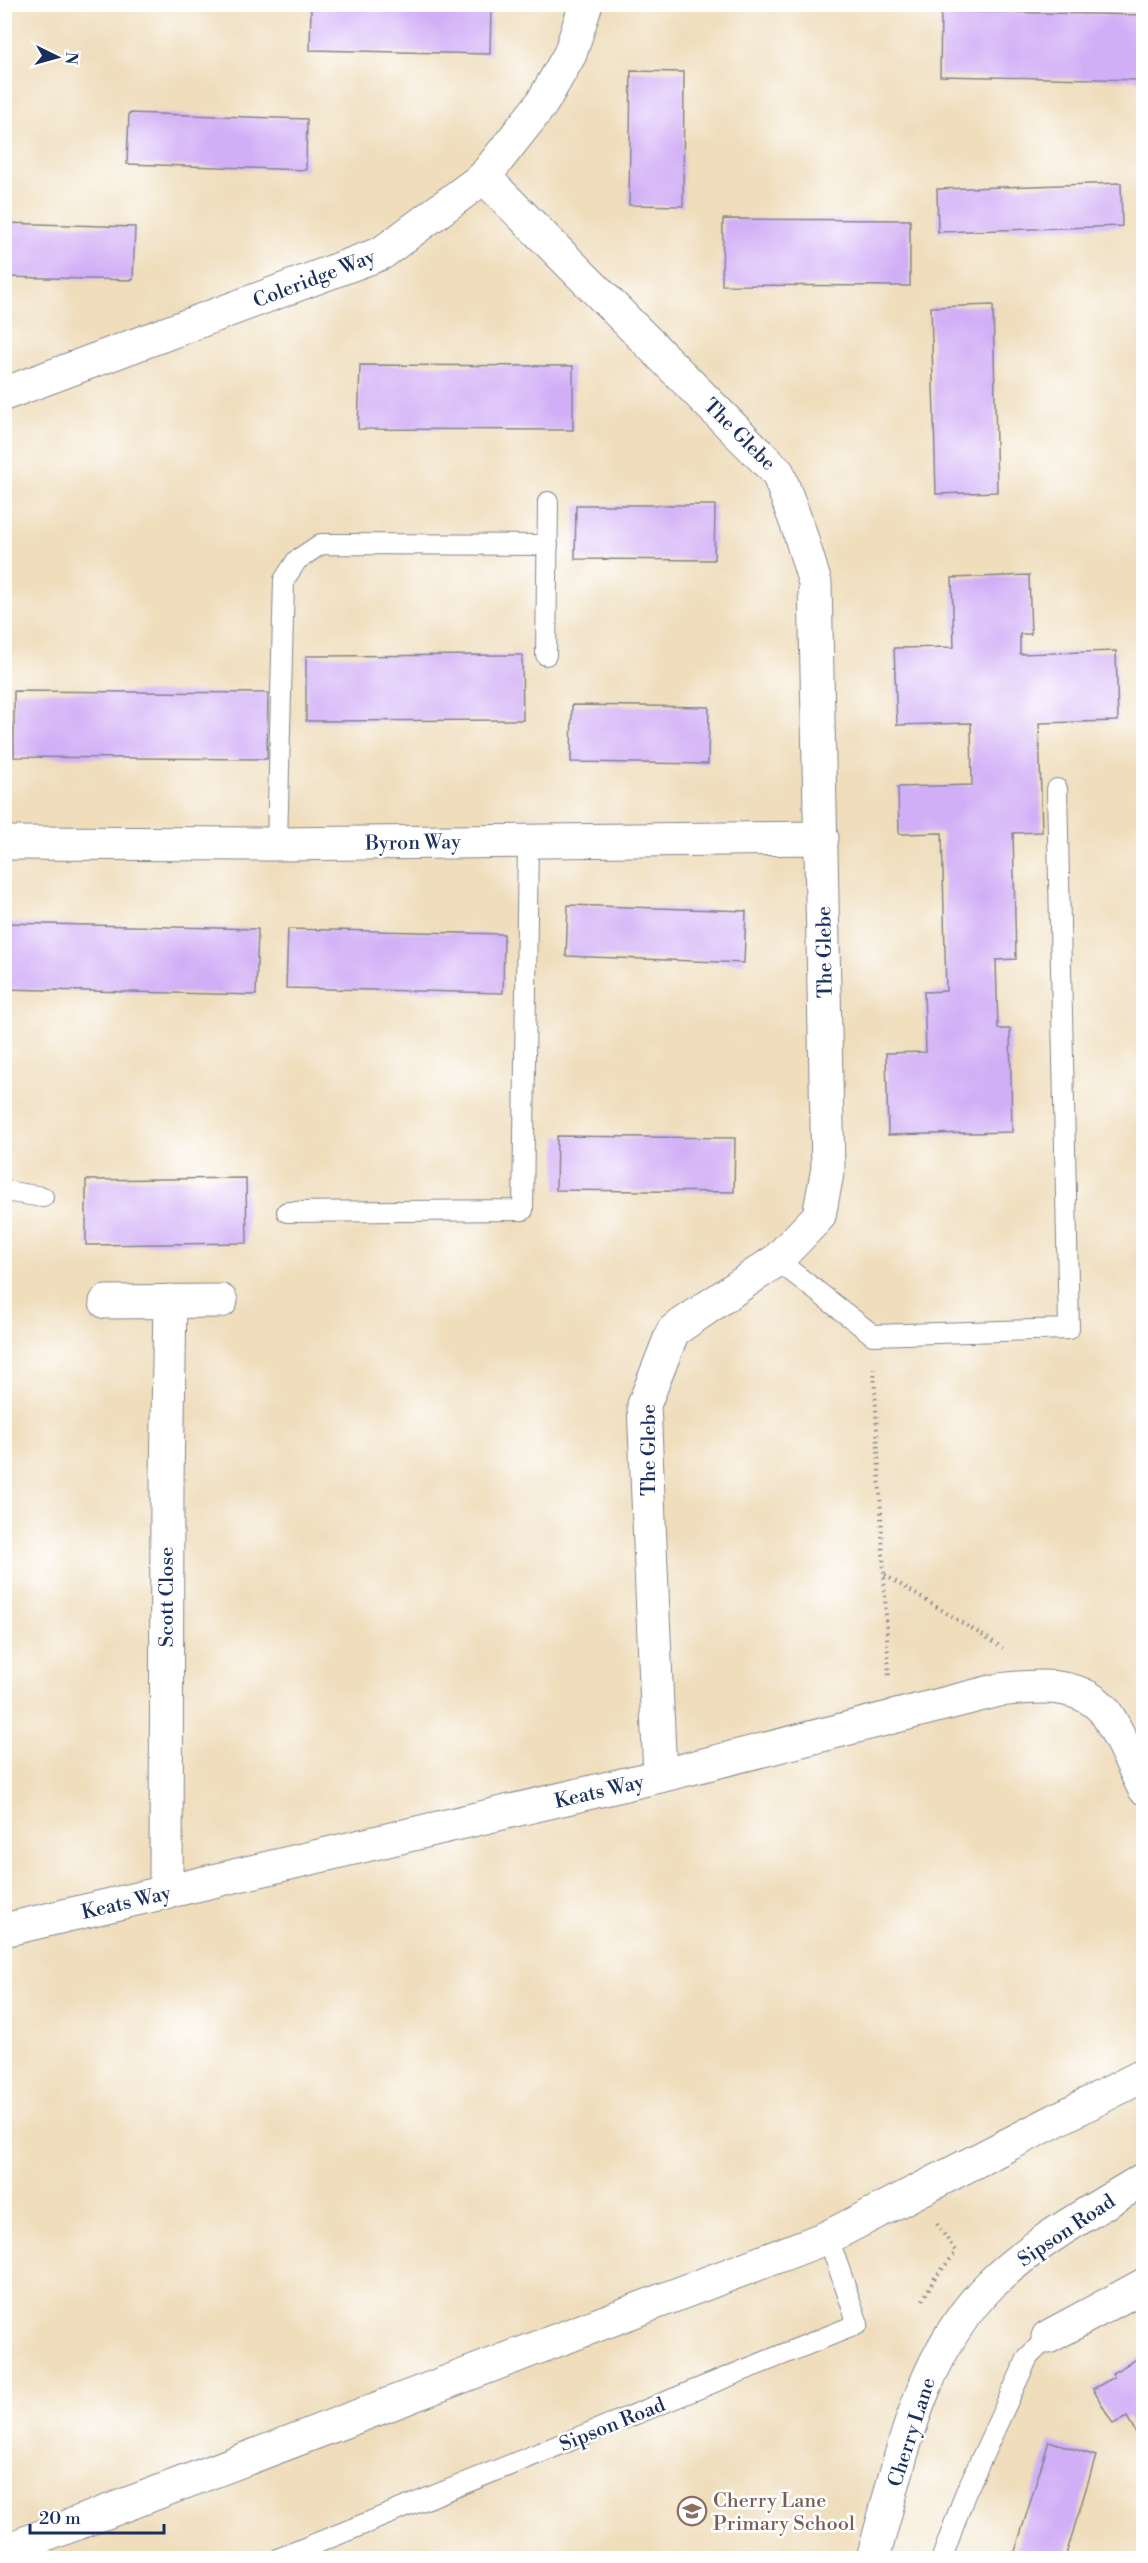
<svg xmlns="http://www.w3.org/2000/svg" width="1148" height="2563" viewBox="0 0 1148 2563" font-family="'Libre Bodoni',serif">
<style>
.building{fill:#d1aff6}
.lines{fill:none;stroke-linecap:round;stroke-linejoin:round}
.service-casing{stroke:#85868c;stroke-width:22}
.minor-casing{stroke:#85868c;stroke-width:35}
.tertiary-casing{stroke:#85868c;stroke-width:35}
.path{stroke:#85868c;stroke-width:4;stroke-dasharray:1.5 4.5;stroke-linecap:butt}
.service{stroke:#fff;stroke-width:20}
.minor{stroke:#fff;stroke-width:33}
.tertiary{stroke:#fff;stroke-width:33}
.labels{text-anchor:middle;stroke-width:5;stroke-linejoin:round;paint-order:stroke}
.street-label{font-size:20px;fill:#1b2f5e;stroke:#fff}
.education-label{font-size:20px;fill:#785e54;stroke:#fff;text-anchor:start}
</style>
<rect width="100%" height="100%" fill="#fff"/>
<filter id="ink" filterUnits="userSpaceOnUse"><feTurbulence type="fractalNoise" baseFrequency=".0167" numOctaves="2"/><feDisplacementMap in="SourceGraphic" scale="12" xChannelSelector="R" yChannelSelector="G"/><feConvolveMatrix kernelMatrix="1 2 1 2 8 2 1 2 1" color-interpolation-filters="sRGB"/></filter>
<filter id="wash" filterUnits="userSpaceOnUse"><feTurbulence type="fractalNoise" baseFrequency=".008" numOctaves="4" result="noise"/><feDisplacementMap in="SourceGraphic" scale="24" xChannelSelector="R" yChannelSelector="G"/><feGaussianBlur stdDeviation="1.35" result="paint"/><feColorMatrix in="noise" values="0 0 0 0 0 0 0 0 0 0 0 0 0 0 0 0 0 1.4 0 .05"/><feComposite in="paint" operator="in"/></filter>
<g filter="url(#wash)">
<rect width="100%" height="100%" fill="#efddbb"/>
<g id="blocks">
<g class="building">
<polygon points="311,4 491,6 490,54 310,50"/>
<polygon points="941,11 1144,15 1144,80 940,76"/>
<polygon points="631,71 684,72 683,206 629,205"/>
<polygon points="129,113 307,119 306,170 127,164"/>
<polygon points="1121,183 1122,226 938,232 937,189"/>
<polygon points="723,219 910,220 910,286 722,285"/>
<polygon points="4,223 135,227 133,280 4,277"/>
<polygon points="993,305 997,492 936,494 931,307"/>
<polygon points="360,365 573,366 573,430 358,429"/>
<polygon points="576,505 715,505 714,560 575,559"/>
<polygon points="1029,575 1031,634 1020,634 1020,654 1116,651 1118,721 1039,723 1042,832 1013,833 1016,959 996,960 998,1029 1010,1029 1012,1132 888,1135 886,1053 926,1052 924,992 946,991 942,833 899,834 898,787 972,785 971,723 897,725 894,648 954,647 952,578"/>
<polygon points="522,655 523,720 306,721 306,656"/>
<polygon points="14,691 268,693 267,759 14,757"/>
<polygon points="572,705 709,707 708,764 571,762"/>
<polygon points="568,905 746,911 744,963 566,956"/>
<polygon points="4,923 258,929 256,995 4,989"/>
<polygon points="288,929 504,934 503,993 286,988"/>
<polygon points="557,1136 735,1138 734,1192 556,1190"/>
<polygon points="246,1178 247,1243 86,1245 86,1180"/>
<polygon points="1144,2355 1144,2433 1138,2436 1127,2417 1113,2424 1093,2389 1114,2377 1112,2373"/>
<polygon points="1049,2441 1096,2456 1065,2558 1013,2558"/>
</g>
</g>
</g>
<g filter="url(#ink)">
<use href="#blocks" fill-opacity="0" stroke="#85868c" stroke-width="1.5"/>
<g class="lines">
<g class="service-casing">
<g id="service">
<polyline points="546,655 548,502"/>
<polyline points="277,844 284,580 297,560 321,544 548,545"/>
<polyline points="4,1191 43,1197"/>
<polyline points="287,1212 523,1210 528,841"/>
<polyline points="777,1260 873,1335 1069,1329 1057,789"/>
<polyline points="280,2558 858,2324 828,2237"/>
<polyline points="942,2558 965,2494 1028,2357 1048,2337"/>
</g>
</g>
<g class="minor-casing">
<g id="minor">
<polyline points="484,177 778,473 799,530 815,583 828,1168 819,1216 777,1260 673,1331 644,1405 660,1776"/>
<polyline points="4,394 382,253 484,177 542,103 570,54 586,4"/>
<polyline points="4,843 277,844 822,838"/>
<polyline points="106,1302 221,1301"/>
<polyline points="166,1893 167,1480 170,1301"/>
<path d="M4,1930L660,1776L999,1690C1032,1686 1076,1681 1102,1708C1113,1719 1135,1771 1144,1788"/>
<polyline points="1048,2337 1144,2285"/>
<polyline points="4,2551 828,2237 1144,2075"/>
</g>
</g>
<g class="tertiary-casing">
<path id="tertiary" d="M873,2558C900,2464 918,2357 990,2285C1034,2242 1092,2211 1144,2179"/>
</g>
<g class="path">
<polyline points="874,1368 889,1678"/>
<polyline points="885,1575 1003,1648"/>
<polyline points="937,2224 956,2252"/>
<polyline points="923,2300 934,2279 956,2252"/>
</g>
<use href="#service" class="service"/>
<use href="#minor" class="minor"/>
<use href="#tertiary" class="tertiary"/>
</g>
</g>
<defs>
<g id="school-ring" transform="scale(1.5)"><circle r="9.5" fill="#fff" stroke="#8d6e63" stroke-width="1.5"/><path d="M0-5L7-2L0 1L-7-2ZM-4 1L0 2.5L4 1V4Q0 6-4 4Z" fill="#8d6e63"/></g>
</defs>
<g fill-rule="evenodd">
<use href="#school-ring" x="692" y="2511"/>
</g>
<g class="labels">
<g class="street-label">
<text transform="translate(314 278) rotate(-21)" y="7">Coleridge Way</text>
<text transform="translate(740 434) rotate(45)" y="7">The Glebe</text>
<text transform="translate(413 842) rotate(-1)" y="7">Byron Way</text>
<text transform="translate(824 952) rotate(-91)" y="7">The Glebe</text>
<text transform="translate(648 1450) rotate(-90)" y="7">The Glebe</text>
<text transform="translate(166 1597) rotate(-90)" y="7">Scott Close</text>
<text transform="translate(599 1791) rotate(-13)" y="7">Keats Way</text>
<text transform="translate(126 1902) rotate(-13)" y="7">Keats Way</text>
<text transform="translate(1066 2230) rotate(-34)" y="7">Sipson Road</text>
<text transform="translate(612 2424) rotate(-22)" y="7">Sipson Road</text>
<text transform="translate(911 2432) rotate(-72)" y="7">Cherry Lane</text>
</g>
<g class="education-label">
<text x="713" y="2507">Cherry Lane<tspan x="713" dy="23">Primary School</tspan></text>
</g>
</g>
<rect width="1148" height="2563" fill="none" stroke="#fff" stroke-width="24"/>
<g transform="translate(57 57) rotate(95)" stroke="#ffffff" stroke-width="4.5" paint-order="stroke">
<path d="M0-4.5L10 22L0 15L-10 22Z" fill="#1b2f5e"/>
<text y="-9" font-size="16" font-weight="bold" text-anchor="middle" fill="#1b2f5e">N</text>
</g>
<path d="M30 2524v9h134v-9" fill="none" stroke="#1b2f5e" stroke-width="3"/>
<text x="39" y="2524" font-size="18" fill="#1b2f5e" stroke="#ffffff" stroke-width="4.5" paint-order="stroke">20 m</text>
</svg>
